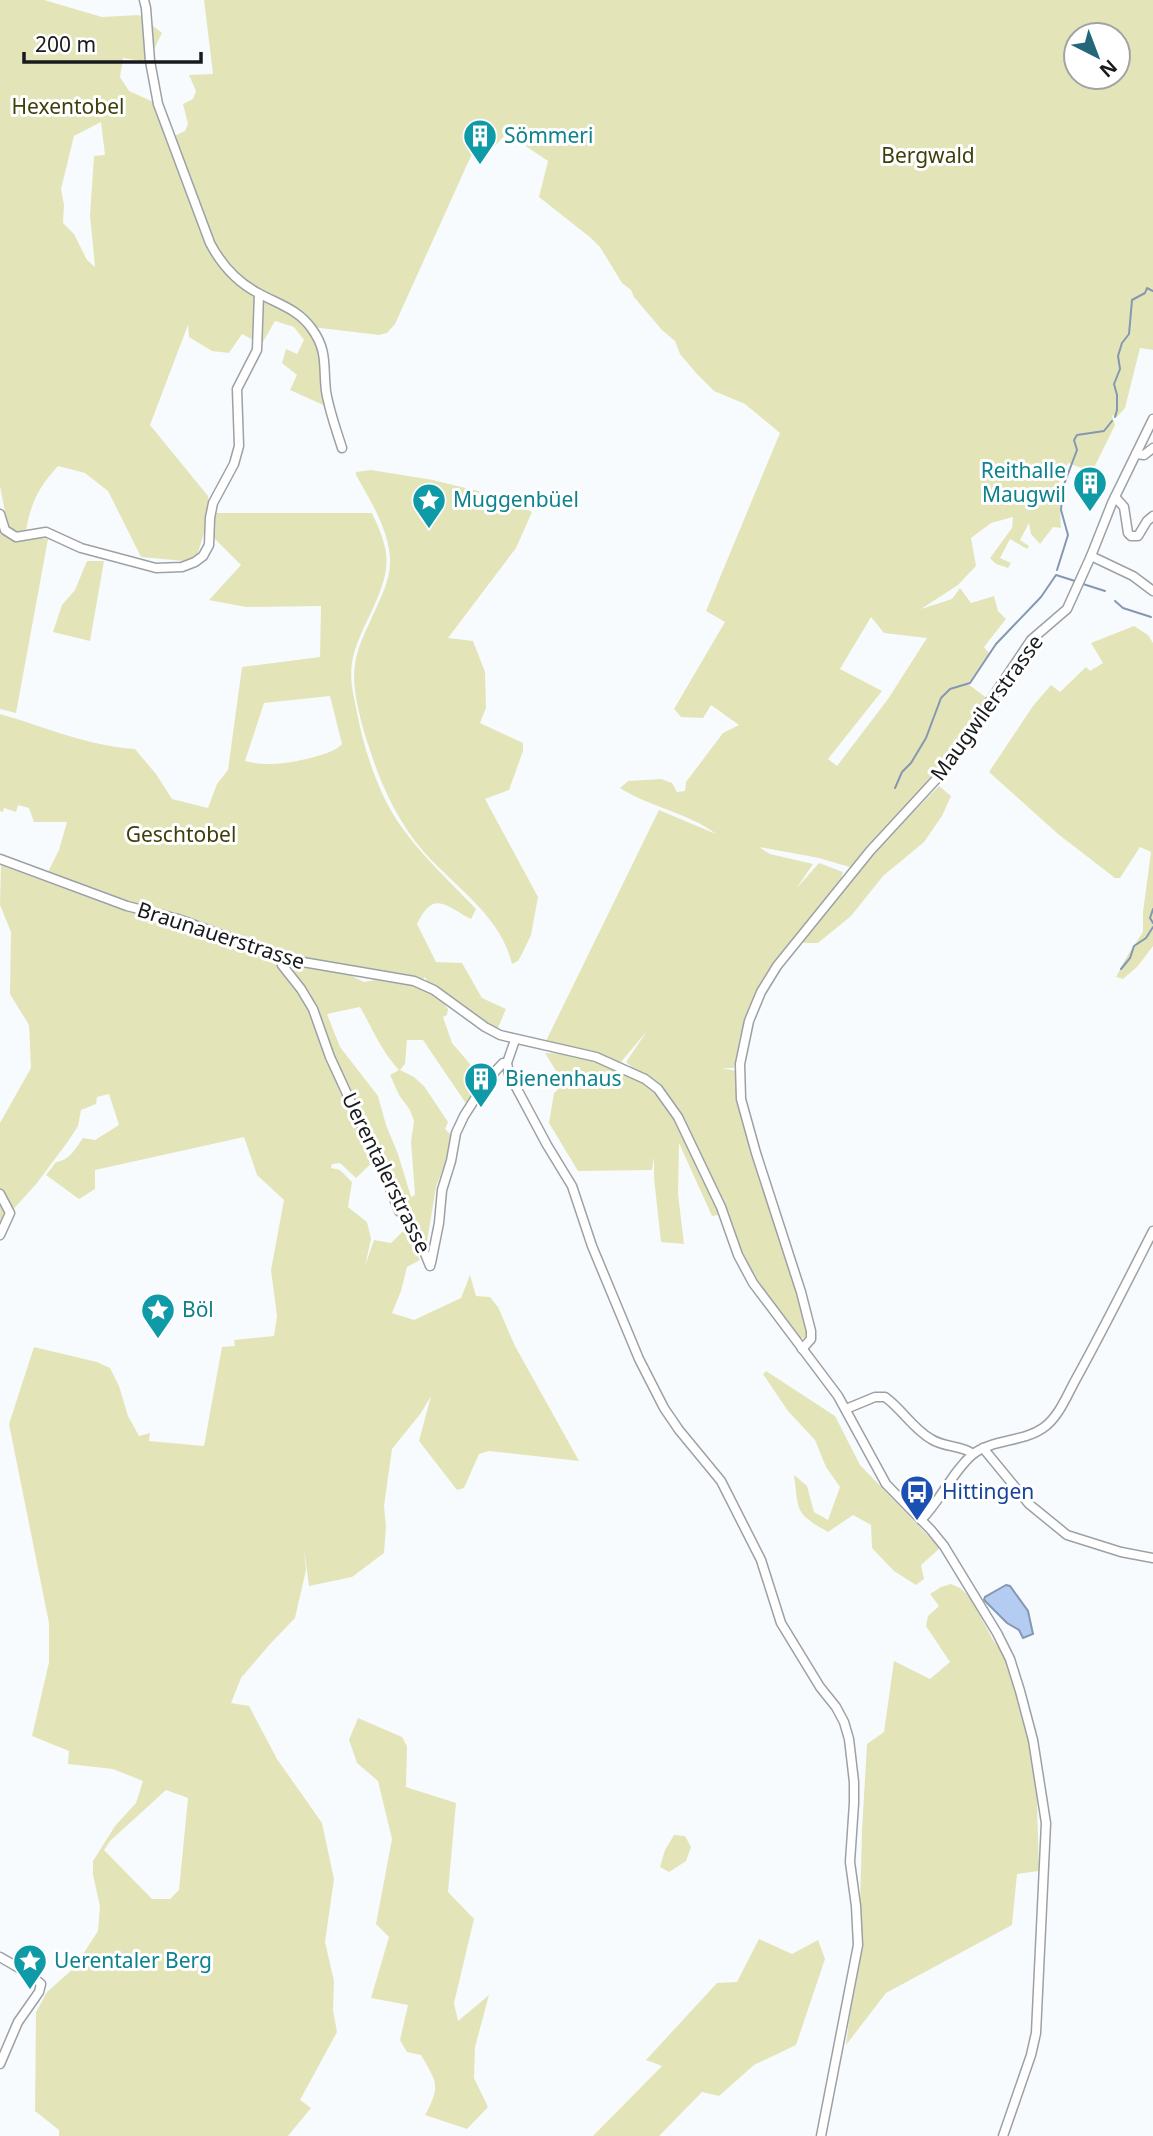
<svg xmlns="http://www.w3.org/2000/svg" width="1153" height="2136" viewBox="0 0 1153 2136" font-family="'Noto Sans',sans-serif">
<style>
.green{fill:#e3e5b8;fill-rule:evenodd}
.water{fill:#b4ccf1;stroke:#8597b1;stroke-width:2}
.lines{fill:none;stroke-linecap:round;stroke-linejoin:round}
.stream{stroke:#8597b1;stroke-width:2}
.minor-casing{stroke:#9ca1a7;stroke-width:11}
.minor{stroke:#fff;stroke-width:8}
.labels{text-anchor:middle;stroke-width:6;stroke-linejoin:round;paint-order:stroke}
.park-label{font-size:21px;fill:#3e3f09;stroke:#fff}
.culture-label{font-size:21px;fill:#0d838f;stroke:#fff;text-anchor:start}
.street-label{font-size:21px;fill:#181a1c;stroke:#fff}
.transit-label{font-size:21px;fill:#164399;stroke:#fff;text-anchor:start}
</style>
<rect width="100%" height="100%" fill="#f7fbfe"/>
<g class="green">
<path d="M0,0H44L102,17L139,15L162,33L153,51L142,61L123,58L120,77L129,91L158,104L170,138L185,131L188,124L183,104L193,99L196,91L189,75L213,74L204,0H1153V350L1140,348L1125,408L1117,417L1112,415L1115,425L1092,472L1068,463L1059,483L1061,528L1053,527L1040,544L1031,534L1029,523L1020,540L1029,546L1027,549L1010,539L1000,558L1011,563L1008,568L996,564L990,558L1012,528L1013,517L991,523L971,538L976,566L958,585L921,609L952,599L960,588L971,603L994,596L998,611L1006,619L984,647L989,653L968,684L988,699L937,775L853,868L819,858L759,847L770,854L813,864L796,889L819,863L843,872L840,882L777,959L740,1036L734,1068H722L736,1071L740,1114L808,1327L805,1338H800L793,1332L753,1278L740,1251L728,1217L730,1213L712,1216L679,1143L678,1194L684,1244L661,1242L654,1178V1157L652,1170L578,1171L549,1123L554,1093L564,1084L545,1053C583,1053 611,1064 645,1079L626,1062L647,1031L621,1062L579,1053L559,1044L545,1043L659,810L716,834C689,813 649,807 620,788L628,781L661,779L672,783L677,792L685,791L686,782L723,733L739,725L711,705L703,718L681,717L674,709L725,622L706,611L780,433L745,404L714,391L696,373L680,354L675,341L662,330L634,297L631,290L622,283L600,247L591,238L539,197L548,161L527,147L523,138L510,130L487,154L480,152L471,156L395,324L387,333L379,335L312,327L321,343L330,408L290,390L297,375L282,363L286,349L297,354L304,340L294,327L275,321L263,342H257L242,334L229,353L212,351L189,337L188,325L150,425L208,496L211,513H372C378,526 384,539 386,553C391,586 362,623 354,654C348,674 353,693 357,712C363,747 378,792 398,822C420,854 449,881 476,909L471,919C447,907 434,888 417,924L436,962L462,963L482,998L506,1009L497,1030L428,983L425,977L422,980L401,974L302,960L46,876L59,850L67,822H34L29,808L18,805L16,812L4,808L3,812L0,811V714C45,727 88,746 135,749L156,774L172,799L208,808L217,784L228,770L242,667L320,657L321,606L246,607L209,600L241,565L209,533V517L195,562L141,557L108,491L85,473L58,466C37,489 30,505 25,536L48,539L16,713L0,709V521L9,532L0,486ZM1076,35H1118V77H1076ZM101,122L105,155L94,156L90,215L95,267L87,260L74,234L63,223L64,205L61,189L74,136ZM871,617L884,633L927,638L888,699L837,766L828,759L882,691L840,669ZM330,696L342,744C333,756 283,765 267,764C260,764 252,763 245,761L264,703Z"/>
<path d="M371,470L433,480L502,497L532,512L516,548L448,638L473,641L485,672L486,708L480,723L523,743V751L509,790L485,799L538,897L531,935L522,954L518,961L512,964C501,916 455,887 424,852C397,821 380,783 368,744C361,723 351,686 355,665C357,647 366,631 373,615C381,597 391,579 390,559C389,530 370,500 356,475V472Z"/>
<polygon points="87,561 104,561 90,641 53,632 62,605 75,590"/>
<polygon points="1134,626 1148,635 1153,643 1153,946 1138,966 1123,979 1116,977 1126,958 1143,932 1143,912 1151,852 1140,847 1120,878 1115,878 1058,834 989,772 1033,706 1051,685 1060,692 1086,667 1090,671 1103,663 1091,643"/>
<polygon points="939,786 951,796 942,816 924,842 883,876 851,916 818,943 802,943 877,849"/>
<path d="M1,864L91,898L239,945L269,957L289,973L284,965L285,961L348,974L364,982L375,980L412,985L425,989L439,998L448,1009L447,1015L443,1017L452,1043L482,1078L467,1105L423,1040H407L405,1064L400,1070L414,1077L424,1086L448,1122L445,1129L454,1138L436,1187L427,1242L401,1211L304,991L377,1158L356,1178L340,1163L332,1164L331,1168L340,1170L352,1182L348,1207L367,1222L371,1239L365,1266L374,1240L391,1243L404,1230L420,1260L407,1267L401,1291L392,1313L414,1320L461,1298L470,1275L476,1296L490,1297L498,1307L515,1346L579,1461L489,1451L479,1454L464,1488L457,1490L419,1441L431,1396L421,1413L392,1449L384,1506L386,1527L384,1553L352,1577L309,1586L304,1548L306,1570L295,1618L270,1644L241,1678L231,1703L249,1706L277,1759L322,1823L334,1879L325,1942L334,1981L333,2010L337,2032L300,2100L311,2108L288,2136H59V2130L35,2111L36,2012L47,1992L74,1968L98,1931L100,1906L93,1875V1861L115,1826L136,1803L143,1781L113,1769L68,1764L69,1751L32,1736L49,1662V1623L9,1424L34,1347L97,1362L110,1368L119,1386L128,1416L139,1436L150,1433L149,1441L204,1446L222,1347L235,1346L234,1340L274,1336L277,1316L271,1270L284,1200L257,1175L244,1137L95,1170V1189L79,1199L46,1175L56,1162C69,1161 76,1148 83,1138L95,1140L119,1125L109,1094L97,1097L96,1104L81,1110L78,1126L69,1140L37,1183L10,1213L0,1227V1123L31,1068L29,1025L10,994L11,932L0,905ZM360,1007C372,1028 382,1052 399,1070L390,1075L399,1095L410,1110L414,1121L411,1142L415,1195L411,1197L398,1154L386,1125L378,1096L340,1047L327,1014ZM166,1790L188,1798L179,1890L170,1899H152L104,1850L110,1841Z"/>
<path d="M766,1371L835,1416L860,1465L940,1548L921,1565L924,1579L916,1585L894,1571L872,1548L871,1525L853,1515L828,1532C794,1513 799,1511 794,1475L807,1486L814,1512L828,1520L840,1487L826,1467L815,1440L788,1411L763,1374Z"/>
<polygon points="951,1584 960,1588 970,1597 993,1640 1008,1660 1036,1768 1039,1871 1017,1874 1012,1925 886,1993 846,2045 859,1943 862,1830 867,1744 884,1732 894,1661 930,1679 950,1662 926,1626 928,1616 939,1606 930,1594 941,1587"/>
<path d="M358,1718L402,1737L407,1746L406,1787L456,1803L448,1892L474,1919L454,2003L458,2021L489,1995L475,2047L474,2078L488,2107L467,2129L425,2115C441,2085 437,2083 421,2055L407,2052L400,2040L408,2005L371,1998L389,1937L376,1924L392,1839L378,1781L357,1763L349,1740Z"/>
<polygon points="674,1835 685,1836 691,1847 686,1861 669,1872 660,1867 665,1850"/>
<polygon points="759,1939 792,1954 818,1940 825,1959 796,2045 754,2065 719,2096 702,2092 659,2136 593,2136 662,2066 646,2060 717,1983 737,1982"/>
</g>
<polygon class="water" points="1006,1585 1010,1586 1028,1611 1033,1634 1023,1638 1019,1630 1007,1623 984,1600 985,1597"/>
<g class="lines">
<g class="stream">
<polyline points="1115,417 1117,410 1117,395 1114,384 1120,369 1118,356 1122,343 1129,334 1132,300 1145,293 1147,288 1153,291"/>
<polyline points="1057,570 1068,535 1061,510 1063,487 1077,450 1074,440 1077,435 1104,431 1112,421"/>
<polyline points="1083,584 1105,591"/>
<polyline points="1115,601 1123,608 1151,617"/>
<polyline points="895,788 902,772 911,763 926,738 941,698 950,689 970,683 996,644 1041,597 1056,575 1075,581"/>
<polyline points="1153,909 1150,918 1153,923"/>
<polyline points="1121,969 1130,958 1134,946 1146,938 1153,927"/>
</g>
<g class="minor-casing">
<g id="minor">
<path d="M144,0L146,8L150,61L158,104L210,243C221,264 237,282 258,293C278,304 298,309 312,329C328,351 323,366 326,391C329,410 336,429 342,448"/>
<polyline points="1136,454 1144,455 1153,448"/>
<polyline points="1115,497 1124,507 1128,533 1131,536 1138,536 1147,521 1153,516"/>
<polyline points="0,514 5,530 16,537 46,532 81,548 156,568 182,567 195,562 203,556 209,545 210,518 213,503 234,464 239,446 237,389 257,350 259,294"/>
<polyline points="1091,556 1133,576 1153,591"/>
<polyline points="0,859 127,906 178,919 291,960 414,981 434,990 485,1027 500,1035 596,1057 645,1079 658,1089 678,1117 721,1207 738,1255 753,1283 838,1396 886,1484 931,1530 944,1546 997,1633 1010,1659 1020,1691 1033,1740 1046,1823 1036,2033 1031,2055 1003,2136"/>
<polyline points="279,956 282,965 301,989 313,1009 330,1057 384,1174 399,1211 407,1218 417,1234 430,1266"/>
<polyline points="515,1040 507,1063 509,1074 547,1145 572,1186 592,1246 639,1359 664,1408 679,1430 721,1481 761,1560 781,1623 820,1687 836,1707 844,1722 849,1739 854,1782 854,1803 850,1862 856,1906 858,1945 821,2136"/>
<polyline points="0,1194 10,1213 0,1235"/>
<polyline points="431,1263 439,1223 442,1190 451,1161 456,1133 464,1116 487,1080 503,1063 507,1063"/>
<polyline points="802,1349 811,1339 811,1331 801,1292 756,1153 741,1099 740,1064 749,1021 761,992 777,966 870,851 941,774 1031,640 1067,609 1091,556 1112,503 1153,419"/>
<path d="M846,1409L875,1397H885C902,1409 912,1428 931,1439C945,1448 962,1445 973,1454C993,1439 1023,1442 1043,1428C1059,1417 1067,1395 1076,1379C1103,1330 1128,1280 1153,1231"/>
<polyline points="983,1448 1029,1504 1067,1535 1121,1552 1153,1558"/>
<path d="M921,1520C941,1500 952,1472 973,1454"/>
<polyline points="0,1957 31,1975 41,1984 39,1992 18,2022 0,2064"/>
</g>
</g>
<use href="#minor" class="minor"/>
</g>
<defs>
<g id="building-pin" transform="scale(1.75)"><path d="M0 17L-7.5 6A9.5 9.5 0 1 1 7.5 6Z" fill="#0f9aa8" stroke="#fff"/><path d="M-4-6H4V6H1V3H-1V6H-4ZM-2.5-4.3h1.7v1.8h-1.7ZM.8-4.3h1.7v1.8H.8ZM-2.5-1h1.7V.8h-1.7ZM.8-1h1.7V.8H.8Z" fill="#fff"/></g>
<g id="sight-pin" transform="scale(1.75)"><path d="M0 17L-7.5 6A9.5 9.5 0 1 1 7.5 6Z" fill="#0f9aa8" stroke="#fff"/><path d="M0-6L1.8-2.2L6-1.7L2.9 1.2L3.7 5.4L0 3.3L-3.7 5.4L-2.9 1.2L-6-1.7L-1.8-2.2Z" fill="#fff"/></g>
<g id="bus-pin" transform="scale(1.75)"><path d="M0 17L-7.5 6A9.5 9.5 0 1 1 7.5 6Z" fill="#1a4fb4" stroke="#fff"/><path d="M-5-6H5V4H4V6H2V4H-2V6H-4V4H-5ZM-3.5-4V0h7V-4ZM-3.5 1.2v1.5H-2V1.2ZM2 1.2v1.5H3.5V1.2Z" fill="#fff"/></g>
</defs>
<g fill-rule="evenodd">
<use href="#building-pin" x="480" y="136"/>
<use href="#building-pin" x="1090" y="483"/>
<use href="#sight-pin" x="429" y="500"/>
<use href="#building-pin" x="481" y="1079"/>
<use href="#sight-pin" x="158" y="1310"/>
<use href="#bus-pin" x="917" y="1492"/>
<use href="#sight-pin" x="30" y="1961"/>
</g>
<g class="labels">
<g class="park-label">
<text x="68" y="114">Hexentobel</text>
<text x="928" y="163">Bergwald</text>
<text x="181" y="842">Geschtobel</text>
</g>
<g class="culture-label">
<text x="504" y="143">Sömmeri</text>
<text x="1066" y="478" text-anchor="end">Reithalle<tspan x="1066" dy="24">Maugwil</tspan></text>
<text x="453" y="507">Muggenbüel</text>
<text x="505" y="1086">Bienenhaus</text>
<text x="182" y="1317">Böl</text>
<text x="54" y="1968">Uerentaler Berg</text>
</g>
<g class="street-label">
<text transform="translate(987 708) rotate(-54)" y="7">Maugwilerstrasse</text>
<text transform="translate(221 936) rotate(18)" y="7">Braunauerstrasse</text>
<text transform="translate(386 1173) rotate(64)" y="7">Uerentalerstrasse</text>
</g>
<g class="transit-label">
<text x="942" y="1499">Hittingen</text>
</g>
</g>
<g transform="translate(1097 56) rotate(138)"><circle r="33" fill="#ffffff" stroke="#a3a3a4" stroke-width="2"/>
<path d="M0-5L12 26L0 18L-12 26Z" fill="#24677a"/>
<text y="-10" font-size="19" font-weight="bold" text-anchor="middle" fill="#181a1c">N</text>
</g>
<path d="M24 52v10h177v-10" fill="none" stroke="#181a1c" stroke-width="3.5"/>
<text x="35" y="52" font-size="21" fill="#181a1c" stroke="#ffffff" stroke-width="5" paint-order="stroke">200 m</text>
</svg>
